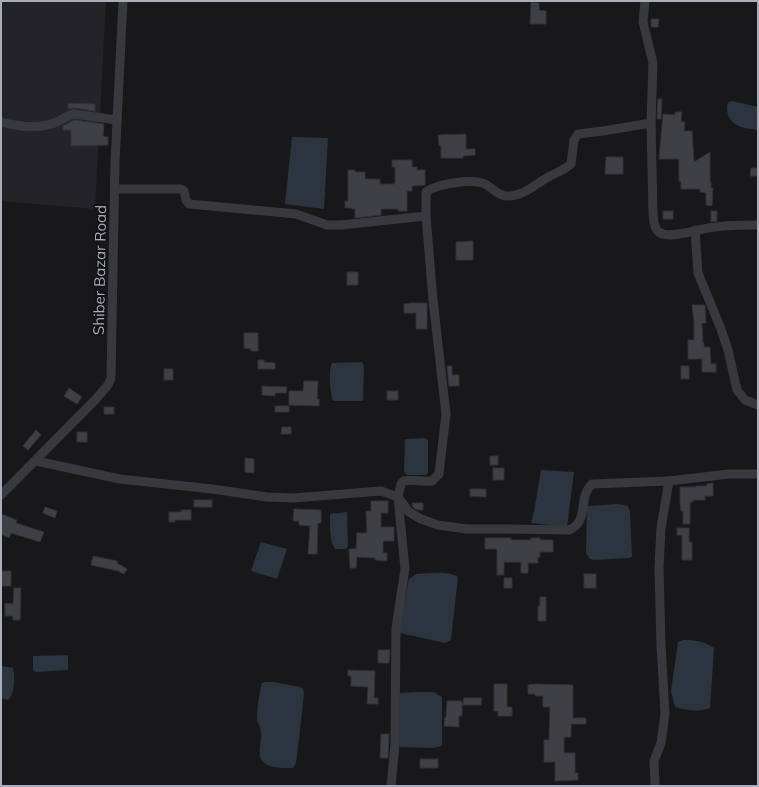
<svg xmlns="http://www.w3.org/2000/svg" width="759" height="787" viewBox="0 0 759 787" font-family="Mulish,sans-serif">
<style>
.built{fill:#242327}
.water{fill:#2c353f}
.building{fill:#3f4045;stroke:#323136}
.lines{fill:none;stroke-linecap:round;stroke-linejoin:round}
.minor{stroke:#38393f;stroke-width:9}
.labels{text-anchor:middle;stroke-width:3.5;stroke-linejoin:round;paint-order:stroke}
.street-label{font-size:15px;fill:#a9acbb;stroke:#131315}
</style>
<rect width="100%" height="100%" fill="#18181a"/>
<polygon class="built" points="1,1 106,1 95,209 1,201"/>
<g class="water">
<path d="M732,101L758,107V130C747,129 732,127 728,115C727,112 727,108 727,105L729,102Z"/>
<polygon points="292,137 328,138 324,209 285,204"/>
<path d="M362,362L364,366L363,401H333C330,392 328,371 332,363Z"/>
<polygon points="425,438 428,440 428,473 426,475 407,475 404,472 405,439"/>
<polygon points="541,470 574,472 567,527 531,523 534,512"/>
<polygon points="617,504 628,506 630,512 632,557 629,558 594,560 590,559 586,553 587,507 588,506"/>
<path d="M347,512L348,547L345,549H335C329,541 330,524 330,514Z"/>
<polygon points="261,542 287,549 277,579 251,571"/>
<path d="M416,574C428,574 447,570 458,577L451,640L445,643L400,633L399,627L409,579Z"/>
<path d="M683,640C696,640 703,641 714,648L710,708C698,712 688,711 675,707L671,691L678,642Z"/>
<polygon points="67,655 68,656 68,670 35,672 33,670 33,656"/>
<path d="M1,666L13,668C15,676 15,694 8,700L1,698Z"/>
<path d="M266,682H274L300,687L303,689L304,694L297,756L296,763L293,768C284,768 270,769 263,762C256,755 262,741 261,732C261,728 258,724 257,720C257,709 259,694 262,683Z"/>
<polygon points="417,692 434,692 442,697 442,746 433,748 400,747 399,744 400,693"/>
</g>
<g class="building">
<polygon points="531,2 539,3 539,10 546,11 546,24 530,24"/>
<polygon points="651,19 659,19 658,27 651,27"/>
<polygon points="658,99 662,99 661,119 657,119"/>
<polygon points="68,103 95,104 95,111 75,108 68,109"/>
<polygon points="675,112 682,112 681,122 685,122 684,131 692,131 694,162 710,152 710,182 711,182 711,188 713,188 712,206 706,205 706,193 700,192 700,189 681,189 681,181 679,181 679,159 659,159 663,114 675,115"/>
<polygon points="74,120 104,124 103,136 108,137 108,145 71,146 71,130 63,130 63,126"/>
<polygon points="466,134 466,149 475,149 475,155 463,156 463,158 441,158 441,146 439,146 438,135"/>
<polygon points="606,157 623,157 623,174 605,174"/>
<polygon points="392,160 412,160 412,167 417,167 417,170 425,170 425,185 412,186 412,191 407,191 407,211 398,211 398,209 381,209 381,215 355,218 355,209 352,209 352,208 345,208 345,201 348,201 348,170 355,170 355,172 365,172 365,179 380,179 380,184 395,184 395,167 392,167"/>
<polygon points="751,168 758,168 758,176 750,176"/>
<rect x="663" y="211" width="10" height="8"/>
<polygon points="711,211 717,211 717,221 711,222"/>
<polygon points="473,241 473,260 456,260 456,242"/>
<rect x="347" y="272" width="11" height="13"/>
<polygon points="411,303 427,303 427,329 416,329 416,313 404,313 404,304"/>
<polygon points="692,305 705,305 705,307 706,323 702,323 703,343 704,343 704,347 710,347 711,364 716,364 716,372 702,372 702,359 688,359 688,340 694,340 694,321"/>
<polygon points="244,333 258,333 258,351 251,351 251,349 244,348"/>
<polygon points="258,360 264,360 264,362 275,363 275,369 258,369"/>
<polygon points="447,366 452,366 452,375 459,375 459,386 449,386"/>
<rect x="681" y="366" width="8" height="13"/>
<rect x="164" y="369" width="9" height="11"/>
<polygon points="304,381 318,381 317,399 319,399 319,406 289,405 289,391 303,391"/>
<polygon points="262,386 287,387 286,393 275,393 275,396 262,395"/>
<polygon points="69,388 82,397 77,404 64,396"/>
<rect x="387" y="391" width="11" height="9"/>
<rect x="275" y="406" width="14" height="6"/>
<rect x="104" y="407" width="10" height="7"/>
<polygon points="282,427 291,427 291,434 281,434"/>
<polygon points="36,430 41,435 28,450 23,446"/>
<rect x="77" y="432" width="10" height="10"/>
<rect x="490" y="456" width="8" height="9"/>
<polygon points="245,458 254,459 254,473 245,472"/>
<rect x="493" y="468" width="11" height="12"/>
<polygon points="713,483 713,496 705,496 705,500 693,500 693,502 690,502 690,524 683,524 683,511 681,511 680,502 680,487 696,487 696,486 707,486 707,484"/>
<polygon points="470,489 486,489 486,497 470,496"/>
<rect x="194" y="500" width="18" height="7"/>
<polygon points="371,501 388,501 388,513 381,513 381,527 394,527 394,541 383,541 383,553 387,553 387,561 375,560 375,558 357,557 356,568 350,568 349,549 356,549 357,533 367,533 366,511 371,511"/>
<polygon points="412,503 423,503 423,510 417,510 413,507"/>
<polygon points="45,507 57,511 55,518 43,513"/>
<polygon points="294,509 321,510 321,523 318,523 317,554 308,554 310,526 299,525 299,521 293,521"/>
<polygon points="181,510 191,510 191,520 175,520 175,522 169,522 169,512 181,512"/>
<polygon points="1,514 17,520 16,523 44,532 40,542 11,533 9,538 1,534"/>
<polygon points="677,528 689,528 689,542 692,542 692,560 682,560 682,535 677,535"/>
<polygon points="485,538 511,538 511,540 531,540 531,538 540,538 540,540 553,540 553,552 540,552 540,557 538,557 538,563 528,563 528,573 521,573 521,562 504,562 504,575 497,575 497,549 485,549"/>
<polygon points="93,556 117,561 117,563 127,569 124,574 118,571 91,565"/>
<rect x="1" y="571" width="10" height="15"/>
<rect x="584" y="574" width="12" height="14"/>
<rect x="504" y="578" width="8" height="10"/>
<polygon points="14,588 21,588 20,620 13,620 13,616 5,616 5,603 13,604"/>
<polygon points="540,597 546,597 546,621 538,621 538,606 540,606"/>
<polygon points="378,650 390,650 389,663 378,663"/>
<polygon points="348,670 375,671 374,698 378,698 378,704 367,704 368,687 351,686 351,676 348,676"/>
<polygon points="494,684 507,684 507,707 512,707 512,716 498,716 498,711 494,711"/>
<polygon points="535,684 573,685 573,718 586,718 586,724 571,724 571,737 564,737 564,753 575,753 575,773 578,773 578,780 555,781 555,762 544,762 544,740 549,740 550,707 543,707 543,696 535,696 535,694 528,694 528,685"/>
<polygon points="464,698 482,698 481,705 463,705"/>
<polygon points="447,701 462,701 462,716 459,716 459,727 444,726 445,717 446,717"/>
<polygon points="381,734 389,734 388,758 380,758"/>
<rect x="420" y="759" width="18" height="9"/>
</g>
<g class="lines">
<g class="minor">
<path d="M1,122C17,126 36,129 51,124C60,122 65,116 74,114L117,120"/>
<path d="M651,123L653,214C654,222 654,232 663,234C675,238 701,228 715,227C729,225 744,225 758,225"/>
<polyline points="115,189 181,189 184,191 186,200 189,204 296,214 327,225 341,225 426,216"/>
<polyline points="695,230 698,273 721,329 728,350 737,390 745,400 758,405"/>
<path d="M36,461L120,479L212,489L267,497L293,498L381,491L398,497L409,512L421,519L438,525L467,529H502L569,530C590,521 577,498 592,484L669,481"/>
<polyline points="1,495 95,400 108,385 111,378 115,162 123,1"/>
<path d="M391,786L395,744L396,628L405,569L398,497L401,484L404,481C413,479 422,482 432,481L439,474L446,414L433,300L426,216V192C437,184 472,178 485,184C493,188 497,195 506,196C523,197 535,184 550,176C558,172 564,170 571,164L574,140L578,134L603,131L651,123L653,63L643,22L645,1"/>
<polyline points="655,786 654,761 661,743 665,714 661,646 659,567 661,528 669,481 729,474 758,474"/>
</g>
</g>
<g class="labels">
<g class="street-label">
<text transform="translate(100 270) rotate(-89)" y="5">Shiber Bazar Road</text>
</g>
</g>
<rect width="759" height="787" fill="none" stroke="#a9acbb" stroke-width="4"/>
</svg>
